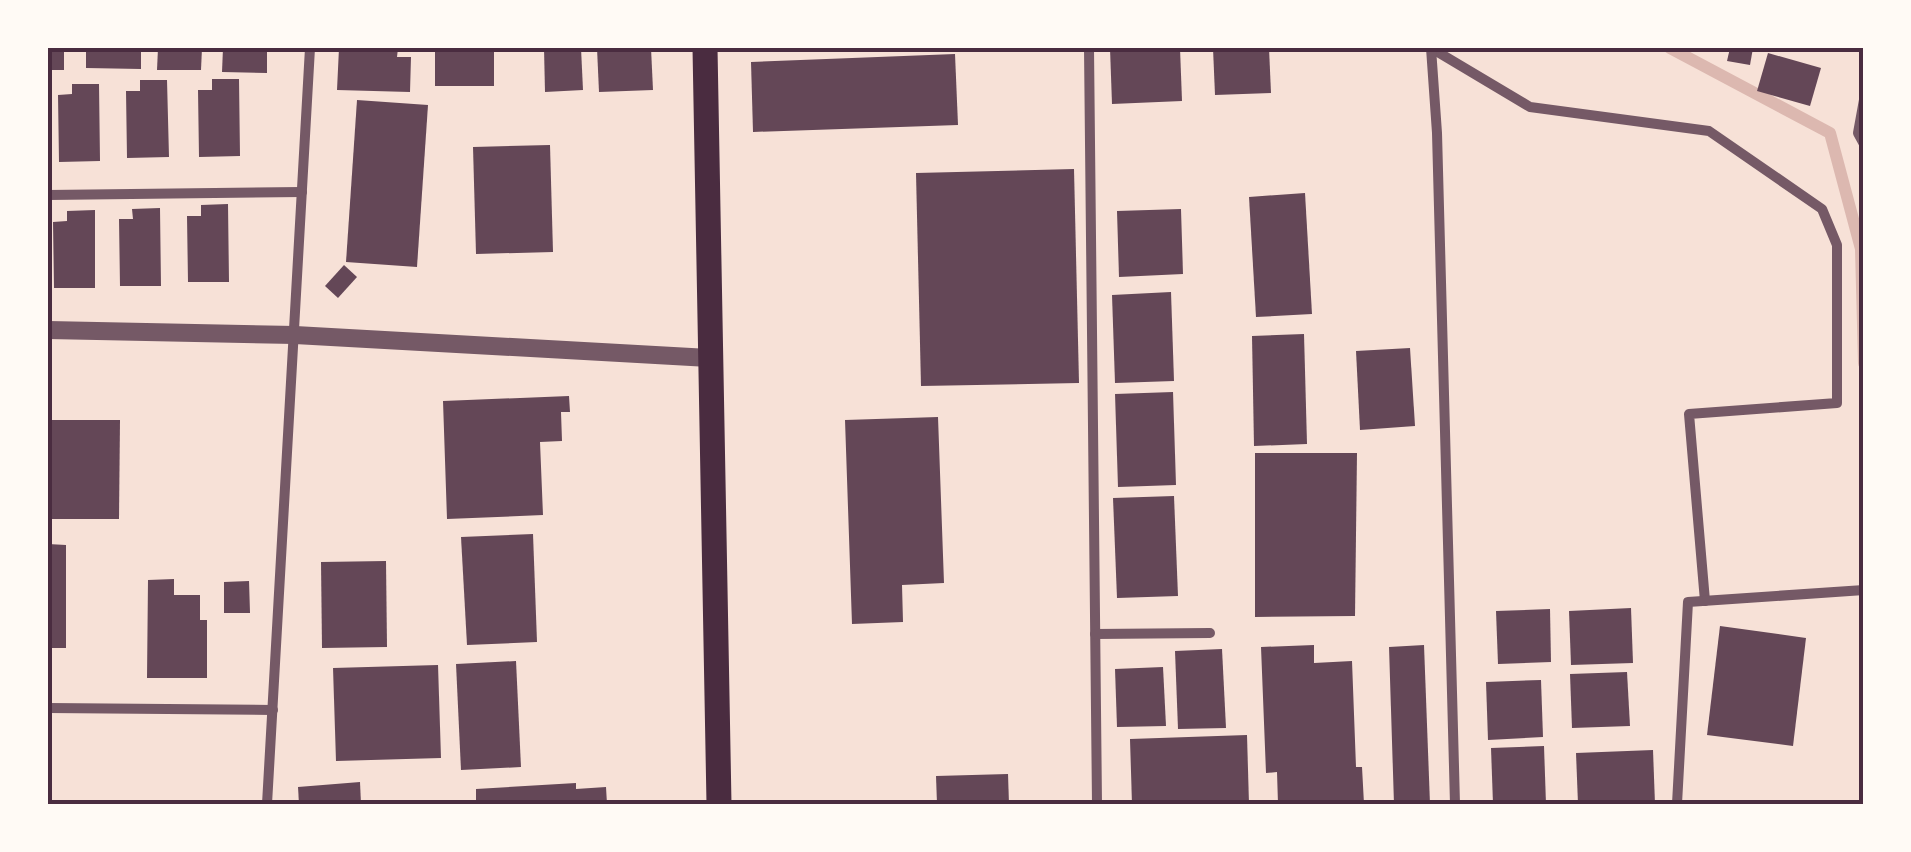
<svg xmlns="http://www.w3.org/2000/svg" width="1911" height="852" viewBox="0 0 1911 852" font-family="'IBM Plex Serif',serif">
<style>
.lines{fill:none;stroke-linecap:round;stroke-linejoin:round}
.stream{stroke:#dcb8b0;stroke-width:12}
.building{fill:#644757}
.minor{stroke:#755966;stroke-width:10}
.tertiary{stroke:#755966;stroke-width:18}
.primary{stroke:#4a2c40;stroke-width:25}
.neatline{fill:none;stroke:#4a2c40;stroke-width:4}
</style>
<rect width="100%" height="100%" fill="#f7e1d7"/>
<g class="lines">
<polyline class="stream" points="1670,48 1830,133 1861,249 1864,363"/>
</g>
<g class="building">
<rect x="48" y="48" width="16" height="22"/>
<polygon points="86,48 141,48 141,69 86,68"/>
<polygon points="158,48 202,48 201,70 157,70"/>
<polygon points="223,48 267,48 267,73 222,72"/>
<polygon points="339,48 398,48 397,57 411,57 410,92 337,90"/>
<rect x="435" y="48" width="59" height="38"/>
<polygon points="544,48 581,48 583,90 545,92"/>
<polygon points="597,48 651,48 653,90 599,92"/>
<polygon points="1110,48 1180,48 1182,101 1112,104"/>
<polygon points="1213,48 1269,48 1271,93 1215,95"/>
<polygon points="1730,48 1753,48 1750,65 1727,61"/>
<polygon points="1768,53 1821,68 1810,106 1757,91"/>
<polygon points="955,54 958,125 753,132 751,62"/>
<polygon points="212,79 239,79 240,156 199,157 198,90 212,90"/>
<polygon points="140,80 167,80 169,157 127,158 126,91 140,91"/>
<polygon points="72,84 99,84 100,161 59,162 58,95 72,94"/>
<polygon points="357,100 428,105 417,267 346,262"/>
<polygon points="550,145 553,252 476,254 473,147"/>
<polygon points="1074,169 1079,383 921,386 916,173"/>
<polygon points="1305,193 1312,314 1256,317 1249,197"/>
<polygon points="228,204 229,282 188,282 187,216 201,216 201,205"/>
<polygon points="160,208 161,286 120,286 119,219 133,219 132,209"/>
<polygon points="1181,209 1183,274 1119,277 1117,211"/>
<polygon points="95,210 95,288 54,288 53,222 67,221 67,211"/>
<polygon points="344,265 357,277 338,298 325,286"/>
<polygon points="1171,292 1174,381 1115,383 1112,295"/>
<polygon points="1304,334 1307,444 1254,446 1252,336"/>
<polygon points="1410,348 1415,426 1360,430 1356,351"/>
<polygon points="1173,392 1176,485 1118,487 1115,394"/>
<polygon points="569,396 570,412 561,412 562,441 540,442 543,515 447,519 443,401"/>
<polygon points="938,417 944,583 902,585 903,622 852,624 845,420"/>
<polygon points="48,420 120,420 119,519 48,519"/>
<polygon points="1255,453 1357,453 1355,616 1255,617"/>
<polygon points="1174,496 1178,596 1117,598 1113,498"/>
<polygon points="533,534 537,642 467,645 461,537"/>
<polygon points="48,544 66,545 66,648 48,648"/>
<polygon points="386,561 387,647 322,648 321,562"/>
<polygon points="174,579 174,595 200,595 200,620 207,620 207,678 147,678 148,580"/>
<polygon points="249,581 250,613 224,613 224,582"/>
<polygon points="1631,608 1633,663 1571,665 1569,611"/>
<polygon points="1550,609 1551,662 1498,664 1496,611"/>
<polygon points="1720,626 1806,638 1793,746 1707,735"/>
<polygon points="1314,645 1314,663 1352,661 1356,767 1362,767 1364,804 1278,804 1277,772 1266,773 1261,647"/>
<polygon points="1424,645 1430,804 1394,804 1389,647"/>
<polygon points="1222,649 1226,728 1178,729 1175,651"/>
<polygon points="516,661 521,767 461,770 456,664"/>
<polygon points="438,665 441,758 336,761 333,668"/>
<polygon points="1163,667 1166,726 1117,727 1115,669"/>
<polygon points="1627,672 1630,726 1572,728 1570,674"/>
<polygon points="1541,680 1543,737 1488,740 1486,682"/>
<polygon points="1247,735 1249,804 1132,804 1130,739"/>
<polygon points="1544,746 1546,804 1493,804 1491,748"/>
<polygon points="1653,750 1655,804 1578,804 1576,753"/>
<polygon points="1008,774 1009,804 937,804 936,776"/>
<polygon points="360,782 361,804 299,804 298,787"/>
<polygon points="576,783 576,789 606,787 607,804 476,804 476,789"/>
</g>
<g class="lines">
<g class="minor">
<polyline points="1089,48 1097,804"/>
<polyline points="1431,48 1530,107 1709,131 1822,209 1837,245 1837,403 1689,414 1705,601"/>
<polyline points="1431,48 1437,133 1455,804"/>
<polyline points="1864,100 1858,133 1864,144"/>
<polyline points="48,195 302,192"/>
<polyline points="1095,634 1210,633"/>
<polyline points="48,708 273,710"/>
<polyline points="267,804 310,48"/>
<polyline points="1677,804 1688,602 1864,590"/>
</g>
<polyline class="tertiary" points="48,330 295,335 709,358"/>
<polyline class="primary" points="705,48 719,804"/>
</g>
<rect width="1911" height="852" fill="none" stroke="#fffaf5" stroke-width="100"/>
<rect x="50" y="50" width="1811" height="752" class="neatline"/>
</svg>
